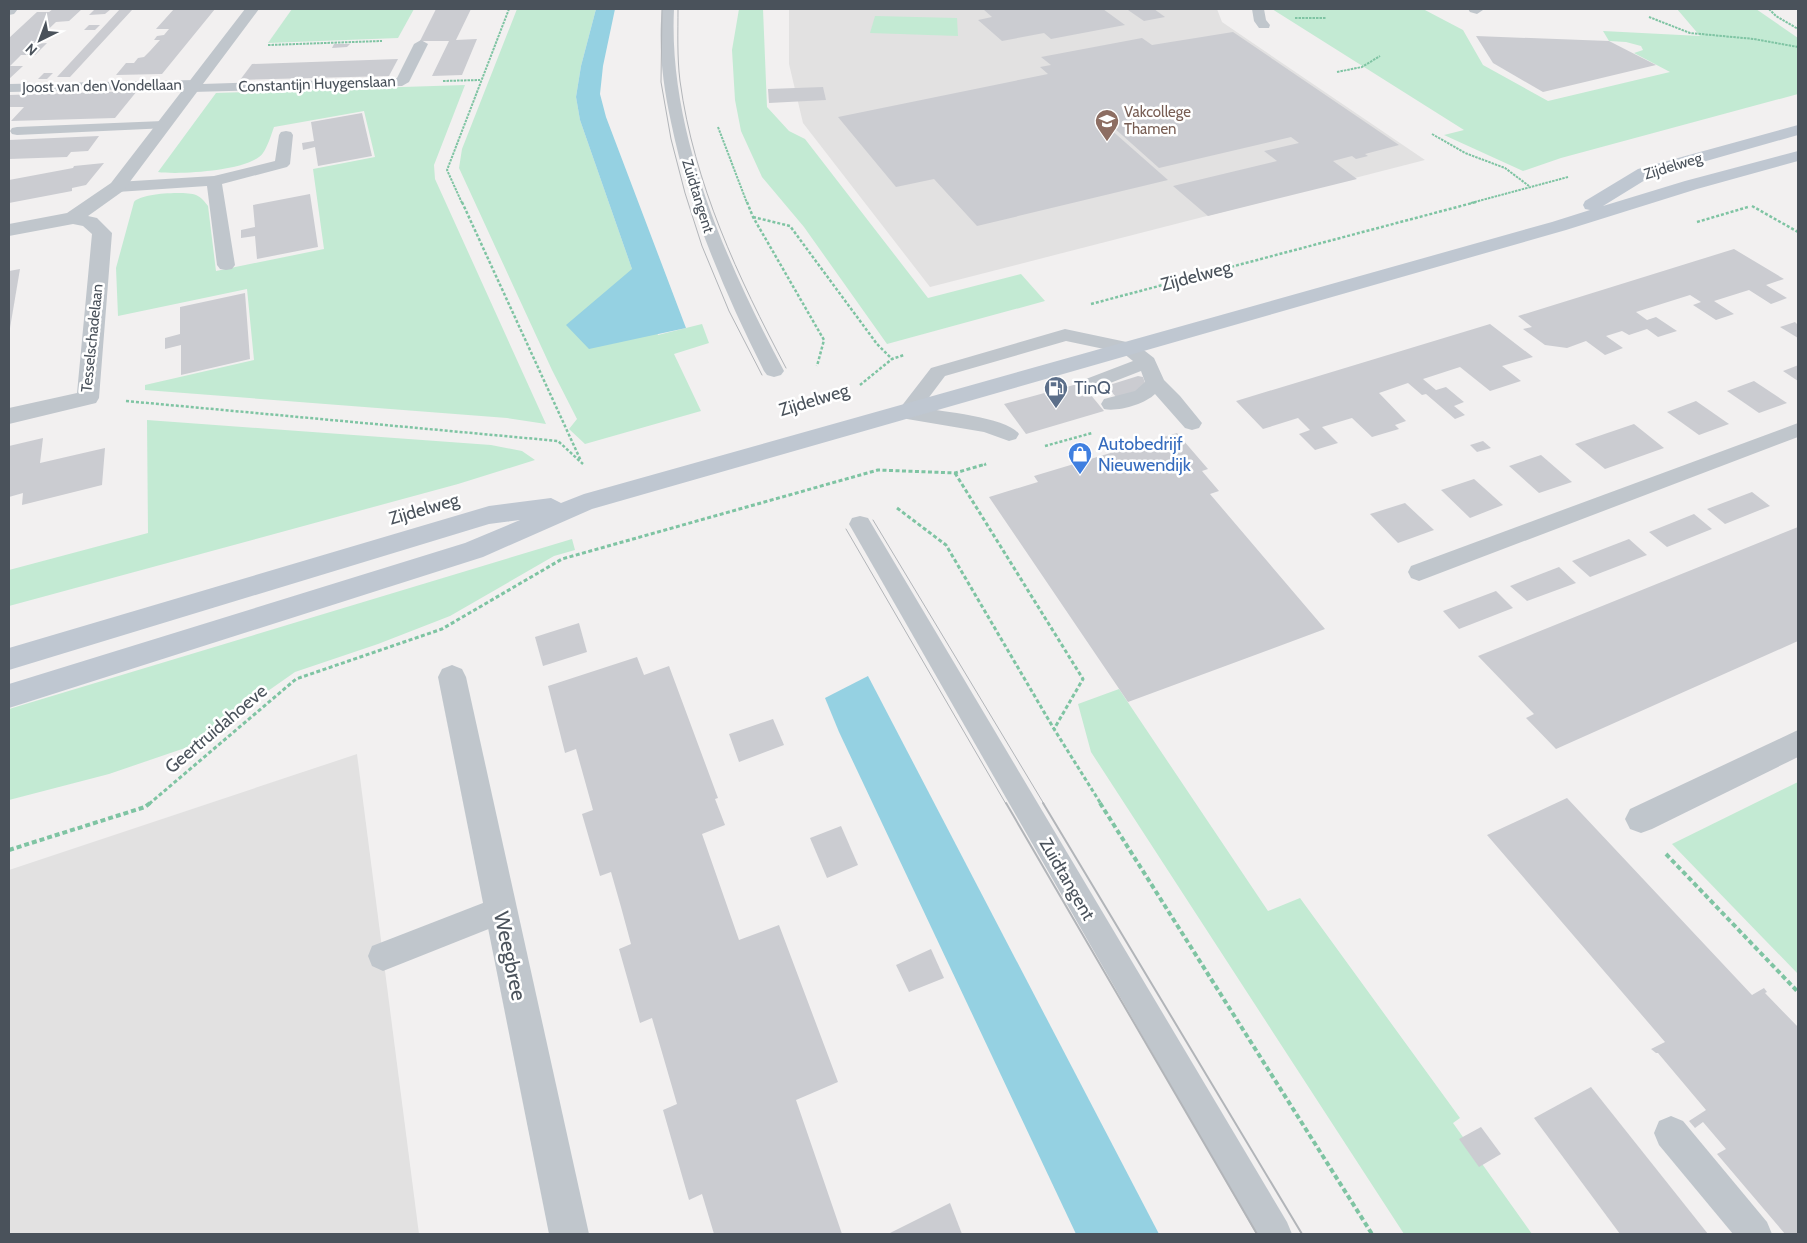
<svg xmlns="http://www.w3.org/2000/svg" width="1807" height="1243" viewBox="0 0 1807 1243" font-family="Cabin,sans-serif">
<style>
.education{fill:#e2e1e1}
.green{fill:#c3ead3}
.water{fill:#95d1e2}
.building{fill:#cbccd1}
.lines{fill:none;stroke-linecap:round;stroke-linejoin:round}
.path-far3{stroke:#7fc4a3;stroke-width:2;stroke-dasharray:2.5 1;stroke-linecap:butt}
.path-far2{stroke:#7fc4a3;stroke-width:2.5;stroke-dasharray:3 2;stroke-linecap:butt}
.path-far1{stroke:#7fc4a3;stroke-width:3;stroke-dasharray:4 2.5;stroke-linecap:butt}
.path{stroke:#7fc4a3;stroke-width:4;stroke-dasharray:5 3;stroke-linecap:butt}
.service{fill:#c0c6cc;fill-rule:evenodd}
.minor{fill:#c0c6cc;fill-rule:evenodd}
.secondary{fill:#bfc7d1;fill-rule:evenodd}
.tram-far1{stroke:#b2b5b9;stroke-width:1}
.tram{stroke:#b2b5b9;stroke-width:2}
.labels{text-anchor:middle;stroke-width:5;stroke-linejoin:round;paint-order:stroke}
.far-street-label{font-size:15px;fill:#4a525b;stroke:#fff}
.far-education-label{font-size:15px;fill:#785e54;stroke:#fff;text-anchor:start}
.street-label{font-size:18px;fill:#4a525b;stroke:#fff}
.service-label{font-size:18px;fill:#4e5e75;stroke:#fff;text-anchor:start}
.shop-label{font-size:18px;fill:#366cbe;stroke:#fff;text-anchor:start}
.near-street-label{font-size:21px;fill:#4a525b;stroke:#fff}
</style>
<rect width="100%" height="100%" fill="#f2f0f0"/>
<g class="education">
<polygon points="789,9 1217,9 1222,22 1425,160 930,287 803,123 789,64"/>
<polygon points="357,754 419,1234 9,1234 9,870"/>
</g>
<g class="green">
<polygon points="292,9 414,9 398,38 268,43"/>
<polygon points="517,9 596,9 581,66 576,97 580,120 632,269 658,335 702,324 709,343 674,354 701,411 585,444 569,429 577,419 552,370 459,168 462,149"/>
<polygon points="739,9 763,9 767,107 789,131 805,139 928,298 1021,274 1045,301 887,344 804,227 762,177 741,131 735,100 732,50"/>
<polygon points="1272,9 1423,9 1463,30 1483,65 1548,101 1670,72 1634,53 1643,50 1641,46 1626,42 1609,41 1603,31 1700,36 1677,9 1756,9 1798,38 1798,94 1561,158 1523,171 1444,135 1464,130"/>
<polygon points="875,16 957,18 958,36 870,33"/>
<path d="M465,85L434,165L435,179L546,424L507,418L145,390V385L254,360L247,289L118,316L116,268L134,202C141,193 185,191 196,195C201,197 205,202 208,206L216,271L324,249L313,169L375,157L364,111L274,127C271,135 268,146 263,153C251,171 178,175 158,172L216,93Z"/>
<polygon points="147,420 491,445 522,451 535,460 458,484 9,606 9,570 148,533"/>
<polygon points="572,539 575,550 554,556 450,616 378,644 295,672 188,747 109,774 9,800 9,709"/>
<polygon points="1119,689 1268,911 1300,898 1460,1118 1453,1123 1532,1234 1404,1234 1091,752 1078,704"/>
<polygon points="1798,782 1798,974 1672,844"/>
</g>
<g class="water">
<polygon points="596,9 615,9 603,66 600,94 606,117 686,328 589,349 566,325 632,269 580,120 576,97 581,66"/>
<polygon points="868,676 1159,1234 1076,1234 839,732 825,698"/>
</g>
<g class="building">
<polygon points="53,9 82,9 69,21 56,22 33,44 47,43 35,55 21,55 10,66 23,66 9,79 9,38 37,12 49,12"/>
<polygon points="95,9 111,9 105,14 89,15"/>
<polygon points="120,9 136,10 132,10 70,77 57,77"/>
<polygon points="174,9 215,9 162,74 116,75 126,63 134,63 138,58 144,57 150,51 160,40 154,40 157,36 164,35 169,29 156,29"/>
<polygon points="436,9 471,9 456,40 477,39 462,75 432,76 449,41 420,41"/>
<polygon points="983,9 1103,9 1125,25 1051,39 1044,33 1002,41 978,20 992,17"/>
<polygon points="1133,9 1154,9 1165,17 1144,21 1128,10"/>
<polygon points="89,25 100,25 95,30 84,30"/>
<polygon points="1233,32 1399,145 1365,154 1368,156 1356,159 1352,156 1333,161 1357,179 1208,216 1173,186 1277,161 1264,151 1299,143 1291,137 1159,168 1113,127 1109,128 1168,180 977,226 934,179 896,187 838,117 1048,74 1040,67 1051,65 1041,57 1142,38 1152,45"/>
<polygon points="1476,36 1609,41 1656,65 1543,92 1493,63"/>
<polygon points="334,44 350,44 347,47 332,48"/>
<polygon points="398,59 389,76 240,80 252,64"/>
<polygon points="44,73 53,73 47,79 38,79"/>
<polygon points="823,87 826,100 769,103 768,89"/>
<polygon points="137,91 115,118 11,121 24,107 9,107 9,95"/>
<polygon points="362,113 372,156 318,166 315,147 303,150 302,143 314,141 311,122"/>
<polygon points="99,136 88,151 71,152 67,157 9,159 9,140"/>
<polygon points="104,163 86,185 72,188 72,191 9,203 9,180 73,168 74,166"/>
<polygon points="310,194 318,247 257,259 255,236 241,238 241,230 255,227 253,205"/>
<polygon points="1734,249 1784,279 1766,285 1787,298 1771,304 1749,290 1714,301 1734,314 1716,320 1693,305 1701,302 1690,295 1636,312 1647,320 1656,317 1677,331 1658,337 1647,329 1629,335 1622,331 1606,336 1623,348 1605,355 1586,341 1567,348 1545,345 1523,329 1532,327 1518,316"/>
<polygon points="20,269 10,328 9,328 9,271"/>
<polygon points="245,293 250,359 181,375 181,345 165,349 165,338 180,334 180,307"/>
<polygon points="1795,322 1798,325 1798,338 1780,327"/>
<polygon points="1490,324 1533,357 1502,366 1521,381 1490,391 1460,367 1423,379 1436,390 1446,387 1464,402 1454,406 1465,415 1455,419 1426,394 1422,395 1408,383 1379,393 1406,421 1395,425 1399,429 1372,437 1352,418 1322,427 1338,443 1315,450 1299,434 1310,430 1298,418 1263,429 1236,401"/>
<polygon points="1798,365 1798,381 1783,371 1796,366"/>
<polygon points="1138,376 1143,377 1145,383 1136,394 1118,399 1106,386"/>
<polygon points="1754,381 1787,403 1759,413 1727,391"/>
<polygon points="1081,383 1104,411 1026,434 1004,404"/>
<polygon points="1696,401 1729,424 1699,435 1667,412"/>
<polygon points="1634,424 1664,448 1605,469 1575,444"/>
<polygon points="1177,433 1208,469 1202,471 1219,491 1210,494 1325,629 1128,702 989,497 1038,482 1034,476"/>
<polygon points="43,438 40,463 105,448 102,485 22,505 23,493 9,497 9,446"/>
<polygon points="1483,441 1491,448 1477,452 1470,445"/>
<polygon points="1541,455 1572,482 1539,493 1509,466"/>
<polygon points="1474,479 1503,505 1470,518 1441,490"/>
<polygon points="1752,492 1770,506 1725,524 1707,509"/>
<polygon points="1405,503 1434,530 1398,543 1370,514"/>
<polygon points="1694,514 1712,529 1667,547 1649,532"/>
<polygon points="1798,527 1798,641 1556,749 1526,718 1534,714 1478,656"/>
<polygon points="1629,539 1647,555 1590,577 1572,561"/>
<polygon points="1559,567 1576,583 1527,601 1510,586"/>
<polygon points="1496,591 1513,608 1459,629 1443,611"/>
<polygon points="579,623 587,652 543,666 535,637"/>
<polygon points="637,657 644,675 669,666 718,798 715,799 725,825 702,834 739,940 779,925 838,1082 796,1100 842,1234 714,1234 702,1194 689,1200 663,1110 677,1104 652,1018 640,1023 619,949 631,944 621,907 611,872 600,876 582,814 593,810 576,749 565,753 548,686"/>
<polygon points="773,719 784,745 739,762 729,734"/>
<polygon points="1567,798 1752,995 1764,988 1767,992 1765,993 1798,1027 1798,1234 1785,1234 1717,1154 1726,1149 1703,1122 1695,1128 1689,1121 1706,1110 1658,1053 1656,1053 1651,1049 1665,1042 1487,835"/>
<polygon points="841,826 858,865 827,878 810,838"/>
<polygon points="931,949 944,978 909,992 896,965"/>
<polygon points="1591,1087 1708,1234 1620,1234 1534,1118"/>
<polygon points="1481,1127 1501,1154 1479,1167 1459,1139"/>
<polygon points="950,1203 962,1234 888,1234"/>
</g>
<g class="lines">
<g class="path-far3">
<polyline points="1769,9 1776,16 1798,29"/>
<polyline points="1649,17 1690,33 1754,39 1798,47"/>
<polyline points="1295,18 1326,18"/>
<polyline points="268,45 382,41"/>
<polyline points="1337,72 1362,67 1380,56"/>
<polyline points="443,81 480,80"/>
<polyline points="718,127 747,203"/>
<polyline points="1432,134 1465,153 1505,168 1529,186"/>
<polyline points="462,203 447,170 509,9"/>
<polyline points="1471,203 1568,177"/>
</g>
<g class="path-far2">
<polyline points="462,202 581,461"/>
<polyline points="747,202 753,217 824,340 817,366"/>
<polyline points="1752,206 1798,232"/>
<polyline points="753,217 790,226 877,344 892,359"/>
<polyline points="1697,222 1748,207"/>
<polyline points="1091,304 1476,202"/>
<polyline points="860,385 892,359 904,355"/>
<polyline points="126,401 558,441 583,464"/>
<polyline points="1045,446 1092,433"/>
<polyline points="984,465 986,464"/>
</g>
<g class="path-far1">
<polyline points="955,473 1083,679 1054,729"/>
<polyline points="897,508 946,545 1054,729 1101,804"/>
<polyline points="149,804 296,679 442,629 562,559 878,470 955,473 986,464"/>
</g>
<g class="path">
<polyline points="1100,803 1372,1234"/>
<polyline points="9,850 145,807 150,803"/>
<polyline points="1666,854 1798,992"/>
</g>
<g class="service">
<path d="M662,9H674C668,133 727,264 784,371L781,375L774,377L767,375L764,371C724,291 689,210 671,122C663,85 658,46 662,9Z"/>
<polygon points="1252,9 1264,9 1266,20 1270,25 1269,28 1259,28 1254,21"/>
<polygon points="1468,9 1482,9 1483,10 1477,14 1470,12"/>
<polygon points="421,40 428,44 409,82 402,86 192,92 185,88 9,92 9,84 195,80 202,84 397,78 414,44"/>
<polygon points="163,121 168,122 170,125 168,128 17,135 12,134 10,131 12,128 17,127"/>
<polygon points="286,131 291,132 293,135 290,164 287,167 222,184 235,265 232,269 226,270 220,269 217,265 207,186 117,192 111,190 109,187 111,184 117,182 214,176 275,161 279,135 281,132"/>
<path d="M1065,329L1136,344L1154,358L1164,380L1180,396L1202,423L1199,428L1192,430L1185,428L1155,394C1145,404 1118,412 1104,409L1101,404L1104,399L1135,391L1145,382L1141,371L1100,387L1093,389L1086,387L1083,383L1086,379L1133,361L1123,353L1066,341L945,376L921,408C941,411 1009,418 1019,434L1016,439L1009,441L984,432L907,419L900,417L897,412L931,368Z"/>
<polygon points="1798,423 1798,437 1427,578 1419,581 1411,578 1408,572 1411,566"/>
<polygon points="860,516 868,518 1287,1222 1292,1234 1256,1234 849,524 852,518"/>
<polygon points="501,896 511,900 515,910 511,920 383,971 372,966 368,956 372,946"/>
<polygon points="1671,1116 1683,1121 1767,1222 1772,1234 1733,1234 1659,1145 1654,1133 1659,1121"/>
</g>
<g class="minor">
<polygon points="9,9 18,9 14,14 9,15"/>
<polygon points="245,9 259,9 123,191 88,216 97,218 112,233 99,398 96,403 9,424 9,408 77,393 92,234 83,226 73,224 9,236 9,224 67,213 111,183"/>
<polygon points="452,665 462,669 466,677 589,1234 549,1234 438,677 442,669"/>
<polygon points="1798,730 1798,757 1652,829 1641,833 1630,829 1625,819 1630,809"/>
</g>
<polygon class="secondary" points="1798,125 1798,135 1650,177 1603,206 1685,181 1798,151 1798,161 1697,189 1566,230 592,509 483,557 9,708 9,684 465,543 520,520 489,524 9,670 9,648 489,506 551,498 561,503 584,494 1552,222 1590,210 1585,209 1583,205 1585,201 1638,169"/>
<g class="tram-far1">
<polyline points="662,9 661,82 671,139 685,193 702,246 729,311 762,375"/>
<path d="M678,9C678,33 677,57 680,81C694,184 738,277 786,368"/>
<polyline points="873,520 1044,804"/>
<polyline points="846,529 1006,804"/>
</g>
<g class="tram">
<polyline points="1006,803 1257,1234"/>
<polyline points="1043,803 1302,1234"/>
</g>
</g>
<defs>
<g id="university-pin" transform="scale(1.25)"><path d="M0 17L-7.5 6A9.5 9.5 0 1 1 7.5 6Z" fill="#8d6e63" stroke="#fff"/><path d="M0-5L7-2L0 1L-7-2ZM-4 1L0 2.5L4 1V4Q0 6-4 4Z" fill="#fff"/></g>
<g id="fuel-pin" transform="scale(1.25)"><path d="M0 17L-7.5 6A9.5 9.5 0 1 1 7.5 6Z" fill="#5c6f8a" stroke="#fff"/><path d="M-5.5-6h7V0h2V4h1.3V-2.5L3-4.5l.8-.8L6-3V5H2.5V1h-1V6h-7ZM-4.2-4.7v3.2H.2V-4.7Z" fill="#fff"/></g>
<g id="shop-pin" transform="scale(1.25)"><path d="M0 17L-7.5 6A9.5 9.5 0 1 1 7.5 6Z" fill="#3f7fe0" stroke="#fff"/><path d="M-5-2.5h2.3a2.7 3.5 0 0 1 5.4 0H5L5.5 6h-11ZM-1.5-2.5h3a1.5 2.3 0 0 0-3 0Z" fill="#fff"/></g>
</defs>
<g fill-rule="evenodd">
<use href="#university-pin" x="1107" y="121"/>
<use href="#fuel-pin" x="1056" y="388"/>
<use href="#shop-pin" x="1080" y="454"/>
</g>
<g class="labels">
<g class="far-street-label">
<text transform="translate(317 84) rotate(-2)" y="5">Constantijn Huygenslaan</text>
<text transform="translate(102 86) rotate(-1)" y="5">Joost van den Vondellaan</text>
<text transform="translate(1673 166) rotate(-17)" y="5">Zijdelweg</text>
<text transform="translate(698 196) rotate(73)" y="5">Zuidtangent</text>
<text transform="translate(92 338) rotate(-84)" y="5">Tesselschadelaan</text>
</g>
<g class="far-education-label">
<text x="1124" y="117">Vakcollege<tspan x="1124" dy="17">Thamen</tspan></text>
</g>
<g class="street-label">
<text transform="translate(1196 276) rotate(-15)" y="6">Zijdelweg</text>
<text transform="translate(814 400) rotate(-17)" y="6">Zijdelweg</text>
<text transform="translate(424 509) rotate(-16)" y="6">Zijdelweg</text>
<text transform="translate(216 729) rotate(-40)" y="6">Geertruidahoeve</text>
<text transform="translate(1067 879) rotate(60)" y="6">Zuidtangent</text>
</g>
<g class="service-label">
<text x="1074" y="394">TinQ</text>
</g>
<g class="shop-label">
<text x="1098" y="450">Autobedrijf<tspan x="1098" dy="21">Nieuwendijk</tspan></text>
</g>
<g class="near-street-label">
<text transform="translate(510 956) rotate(78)" y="7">Weegbree</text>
</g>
</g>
<rect width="1807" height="1243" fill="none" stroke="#4a525b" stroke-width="20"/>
<g transform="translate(40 40) rotate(222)" stroke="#ffffff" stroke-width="4" paint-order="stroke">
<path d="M0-4L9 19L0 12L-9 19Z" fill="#4a525b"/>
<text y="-8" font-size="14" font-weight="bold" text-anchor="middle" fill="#4a525b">N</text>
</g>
</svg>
